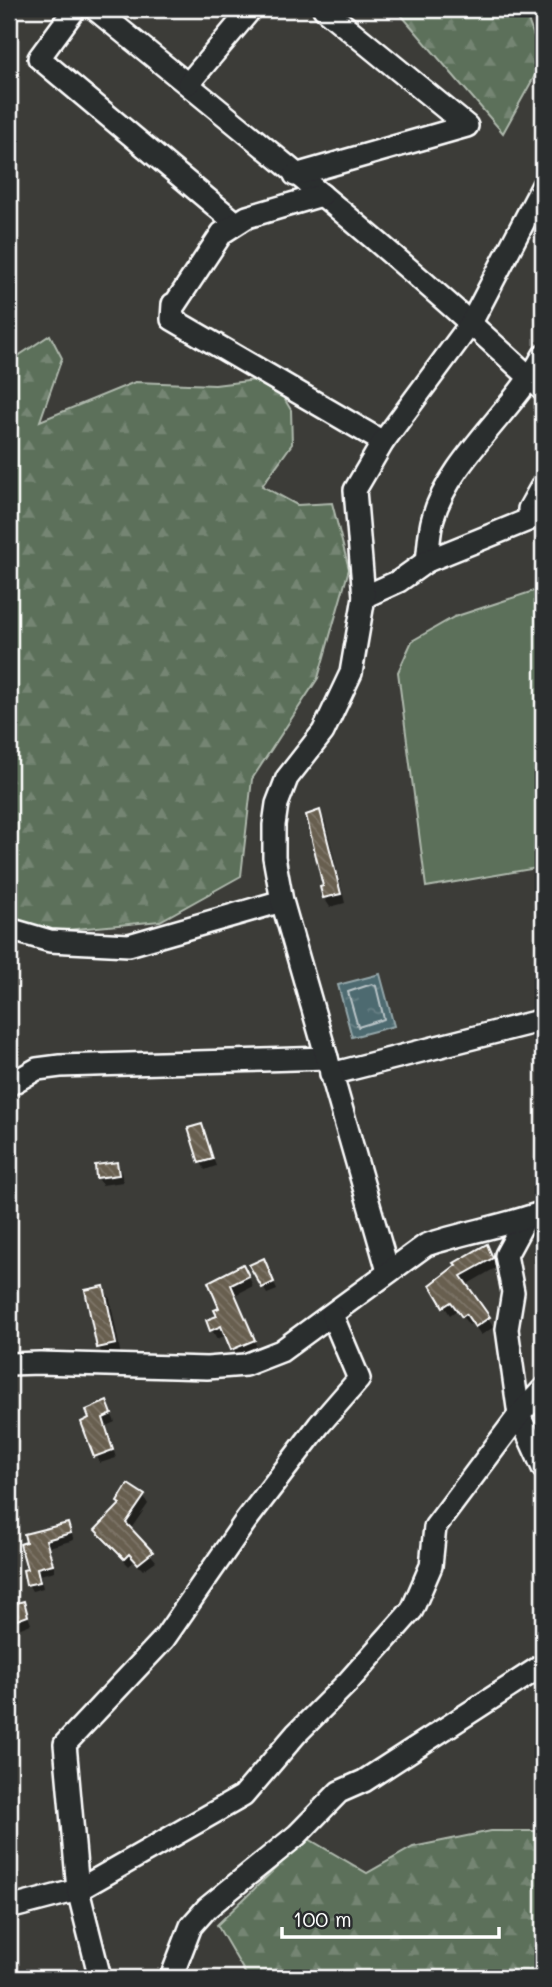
<svg xmlns="http://www.w3.org/2000/svg" width="552" height="1987" viewBox="0 0 552 1987" font-family="Mali,sans-serif">
<style>
.forest{fill:url(#forest-firs);stroke:#aeb8ac;stroke-width:2}
.garden{fill:#5c705a;stroke:#aeb8ac;stroke-width:2}
.water{fill:url(#water-ripples);stroke:#94a6a9;stroke-width:2}
.shadow{fill:#0007}
.lines{fill:none;stroke-linecap:round;stroke-linejoin:round}
.shore{stroke:#b8c3c6;stroke-width:2}
.building{fill:url(#building-back-hatch);stroke:#fff;stroke-width:2}
.minor-casing{stroke:#fff;stroke-width:26}
.minor{stroke:#2a2d2e;stroke-width:21}
</style>
<defs>
<pattern id="forest-firs" width="22" height="20" patternUnits="userSpaceOnUse" patternTransform="scale(1.75)"><rect width="22" height="20" fill="#5c705a"/><path d="M5 1l3.5 6h-7zM16 11l3.5 6h-7z" fill="#748573"/></pattern>
<pattern id="water-ripples" width="26" height="14" patternUnits="userSpaceOnUse" patternTransform="scale(1.75)"><rect width="26" height="14" fill="#4d6a70"/><path d="M2 4q2-2 4 0t4 0M15 11q2-2 4 0t4 0" fill="none" stroke="#688085"/></pattern>
<pattern id="building-back-hatch" width="6" height="6" patternUnits="userSpaceOnUse" patternTransform="scale(1.75)"><rect width="6" height="6" fill="#675e4f"/><path d="M-1 5l2 2M0 0l6 6M5-1l2 2" fill="none" stroke="#7e7669"/></pattern>
</defs>
<rect width="100%" height="100%" fill="#3c3c38"/>
<filter id="ink" filterUnits="userSpaceOnUse"><feTurbulence type="fractalNoise" baseFrequency=".0143" numOctaves="2"/><feDisplacementMap in="SourceGraphic" scale="14" xChannelSelector="R" yChannelSelector="G"/><feConvolveMatrix kernelMatrix="1 2 1 2 8 2 1 2 1" color-interpolation-filters="sRGB"/></filter>
<g filter="url(#ink)">
<g class="forest">
<polygon points="396,9 524,9 543,61 503,133"/>
<polygon points="50,335 62,358 40,421 135,382 215,385 272,378 291,410 292,444 262,486 297,505 332,503 349,569 318,678 252,779 241,876 160,921 24,934 9,916 9,362"/>
<polygon points="491,1831 537,1831 543,1834 543,1978 248,1978 217,1925 307,1838 367,1873 413,1847"/>
</g>
<polygon class="garden" points="543,588 543,867 426,887 398,672 412,641 454,617"/>
<polygon class="water" points="380,974 394,1026 352,1037 338,985"/>
<g class="shadow">
<polygon points="320,812 325,821 345,903 330,907 324,898"/>
<polygon points="201,1126 216,1166 205,1170 201,1162"/>
<polygon points="117,1164 121,1172 123,1182 102,1185 98,1178"/>
<polygon points="487,1246 497,1267 466,1285 494,1327 481,1335 472,1322 469,1325 457,1310 450,1315 432,1286"/>
<polygon points="264,1260 277,1290 267,1294 251,1266"/>
<polygon points="248,1275 253,1286 235,1295 258,1350 238,1359 227,1335 217,1339 212,1330 221,1309 210,1282"/>
<polygon points="103,1288 110,1299 121,1356 105,1359 99,1348 87,1291"/>
<polygon points="110,1411 115,1422 106,1426 116,1458 100,1463 83,1423"/>
<polygon points="143,1496 148,1504 130,1530 156,1561 143,1570 134,1561 129,1566 101,1538 97,1530"/>
<polygon points="68,1525 74,1540 49,1547 55,1571 40,1575 43,1588 32,1591 28,1584 28,1543"/>
<polygon points="23,1603 31,1624 18,1629 14,1621"/>
</g>
<g class="lines">
<polygon class="shore" points="372,984 376,986 384,1019 358,1027 348,992"/>
</g>
<g class="building">
<polygon points="320,810 341,894 323,898 320,887 323,886 306,815"/>
<polygon points="202,1124 213,1159 199,1163 188,1128"/>
<polygon points="117,1162 119,1175 96,1178 95,1165"/>
<polygon points="487,1244 493,1258 461,1276 490,1317 475,1327 466,1314 462,1317 451,1302 443,1307 430,1285 456,1265 454,1263"/>
<polygon points="264,1258 274,1282 262,1288 249,1265"/>
<polygon points="243,1264 249,1276 231,1285 255,1340 231,1350 221,1326 210,1331 206,1320 217,1316 214,1310 219,1308 208,1282"/>
<polygon points="104,1286 116,1344 97,1348 85,1290"/>
<polygon points="107,1401 112,1414 103,1418 113,1450 94,1457 81,1422 89,1418 86,1410"/>
<polygon points="128,1484 145,1495 126,1523 153,1552 138,1564 129,1554 124,1559 95,1530 120,1504 117,1502"/>
<polygon points="68,1523 71,1533 46,1540 53,1564 37,1568 40,1582 26,1585 23,1570 27,1569 20,1544 26,1542 24,1534"/>
<polygon points="24,1601 28,1616 12,1622 9,1605"/>
</g>
<g class="lines">
<g class="minor-casing">
<g id="minor">
<polyline points="75,9 39,58 236,223"/>
<path d="M95,9C247,133 401,256 543,390"/>
<polyline points="188,84 251,9"/>
<polyline points="295,175 467,126 324,9"/>
<polyline points="322,195 247,217 222,233 175,304 173,304 172,319 383,442"/>
<polyline points="530,519 529,509 543,484"/>
<path d="M427,561C429,547 429,531 433,518C449,461 514,410 543,356"/>
<polyline points="364,597 399,581 427,561 543,514"/>
<polyline points="9,929 50,941 129,945 282,901"/>
<polyline points="331,1074 543,1020"/>
<polyline points="9,1085 37,1069 60,1066 327,1058"/>
<polyline points="526,1218 506,1255 513,1292 507,1329 519,1415 543,1468"/>
<polyline points="388,1271 282,901 274,857 274,825 277,804 287,778 323,732 351,673 364,597 355,490 383,442 471,323 543,185"/>
<path d="M9,1364L40,1363L207,1368L245,1365L281,1351L426,1245C465,1232 505,1226 543,1212"/>
<polyline points="9,1908 78,1890 243,1796 296,1734 347,1683 412,1610 431,1566 435,1527 519,1415 543,1389"/>
<polyline points="100,1978 78,1890 65,1744 164,1639 245,1522 319,1425 359,1379 332,1315"/>
<polyline points="171,1978 191,1926 207,1908 297,1835 339,1792 364,1781 543,1665"/>
</g>
</g>
<use href="#minor" class="minor"/>
</g>
</g>
<rect width="552" height="1987" fill="none" stroke="#2a2d2e" stroke-width="35"/>
<rect x="18" y="18" width="517" height="1952" fill="none" stroke="#fff" stroke-width="2.5" filter="url(#ink)"/>
<path d="M282 1927v10h217v-10" fill="none" stroke="#ffffff" stroke-width="3.5"/>
<text x="293" y="1927" font-size="21" fill="#ffffff" stroke="#2a2d2e" stroke-width="5" paint-order="stroke">100 m</text>
</svg>
